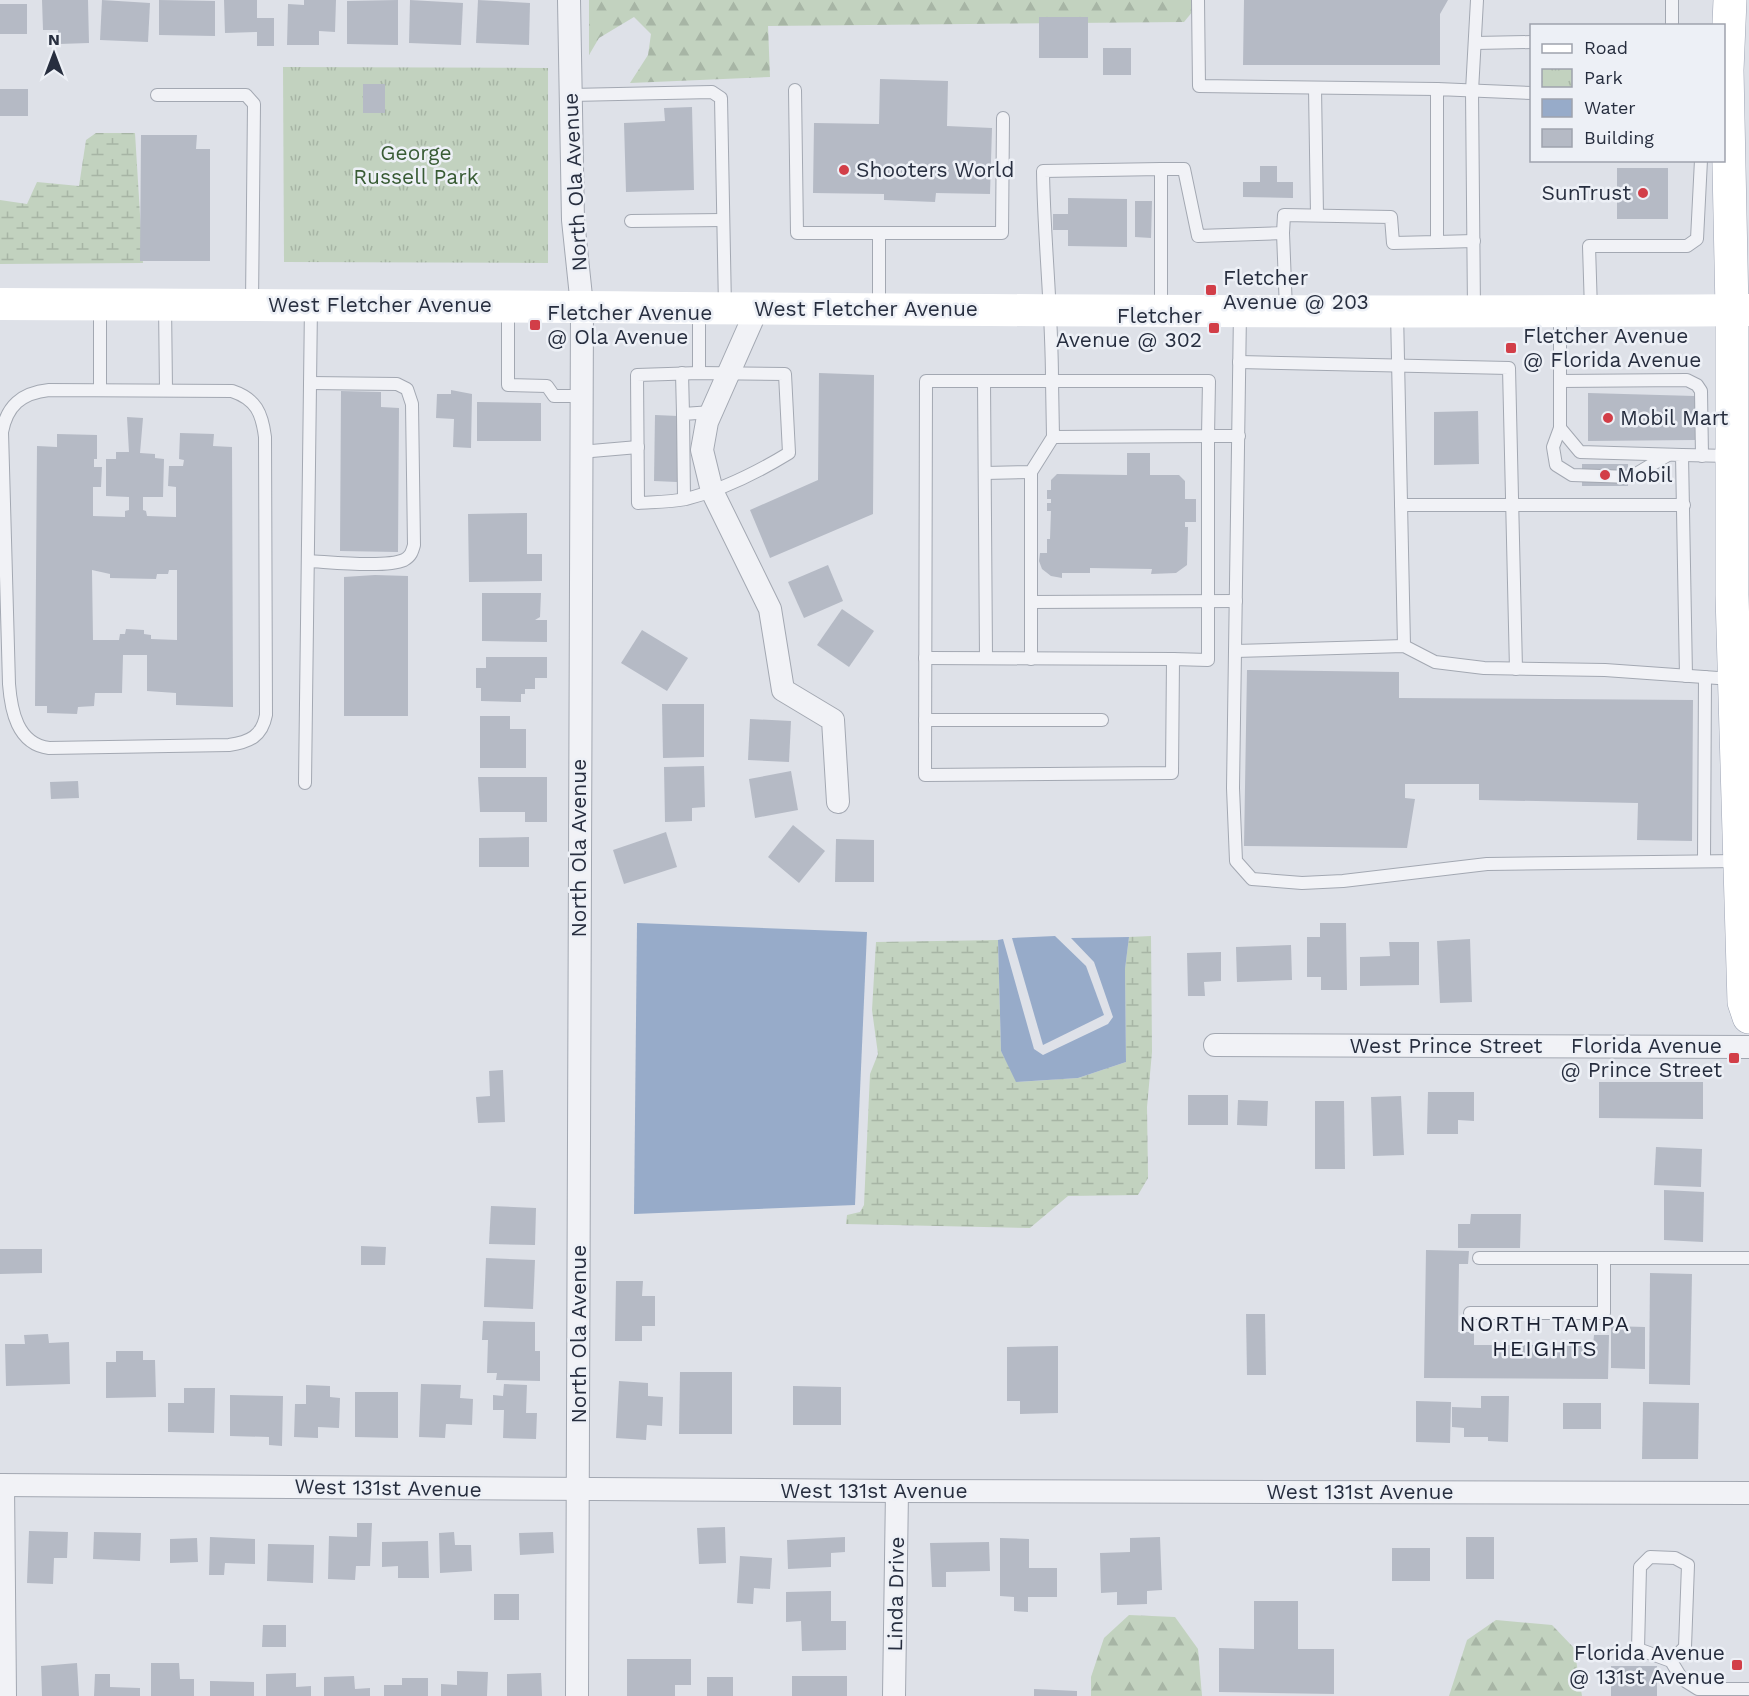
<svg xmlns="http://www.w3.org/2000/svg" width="1749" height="1696" viewBox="0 0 1749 1696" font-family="'Work Sans',sans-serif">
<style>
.forest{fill:url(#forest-firs)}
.wetland{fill:url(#wetland-marsh)}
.park{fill:url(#park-tufts)}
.water{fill:#97abc9}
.building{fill:#b5bac5;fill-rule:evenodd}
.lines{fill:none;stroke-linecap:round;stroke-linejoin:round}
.lane-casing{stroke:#a3a8b2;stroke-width:14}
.street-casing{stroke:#a3a8b2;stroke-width:24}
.primary-casing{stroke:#9da4b4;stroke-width:34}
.lane{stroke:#f1f2f6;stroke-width:12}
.street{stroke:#f1f2f6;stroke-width:22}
.secondary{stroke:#fff;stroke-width:32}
.primary{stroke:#fff;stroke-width:33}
.poi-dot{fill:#d23e48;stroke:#edf0f6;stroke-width:2}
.labels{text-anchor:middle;stroke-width:5;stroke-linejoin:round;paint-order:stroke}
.park-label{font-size:21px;fill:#385b34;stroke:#edf0f6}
.poi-label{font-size:21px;fill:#272e3f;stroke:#edf0f6;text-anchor:start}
.street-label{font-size:21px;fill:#272e3f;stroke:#edf0f6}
.neighbourhood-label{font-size:22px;letter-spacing:1.5px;fill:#191f30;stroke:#edf0f6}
</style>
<defs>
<pattern id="forest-firs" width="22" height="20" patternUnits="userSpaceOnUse" patternTransform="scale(1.5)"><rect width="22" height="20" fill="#c2d2bf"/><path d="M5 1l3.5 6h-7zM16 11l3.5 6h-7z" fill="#a7b5a5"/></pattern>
<pattern id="wetland-marsh" width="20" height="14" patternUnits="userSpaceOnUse" patternTransform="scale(1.5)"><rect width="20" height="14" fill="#c2d2bf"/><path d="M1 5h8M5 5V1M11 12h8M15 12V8" fill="none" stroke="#a7b5a5"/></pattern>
<pattern id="park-tufts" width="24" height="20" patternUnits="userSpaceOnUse" patternTransform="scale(1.5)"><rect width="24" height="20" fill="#c2d2bf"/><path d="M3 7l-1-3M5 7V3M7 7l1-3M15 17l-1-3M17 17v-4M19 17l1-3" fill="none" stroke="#a7b5a5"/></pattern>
</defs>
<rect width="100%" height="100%" fill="#dee1e8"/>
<g class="forest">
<polygon points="589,0 1202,0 1184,22 768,26 770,77 630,83 648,55 651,34 634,17 599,38 589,55"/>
<polygon points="1129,1615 1175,1617 1198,1649 1202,1696 1091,1696 1091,1677 1104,1638"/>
<polygon points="1496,1620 1552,1625 1574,1648 1582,1696 1449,1696 1467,1640"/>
</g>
<g class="wetland">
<polygon points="96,133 135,133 143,263 0,264 0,200 27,204 37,182 79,186 86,140"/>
<polygon points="1151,936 1152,1052 1147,1107 1148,1178 1138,1195 1068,1196 1030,1228 846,1224 847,1215 860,1212 864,1205 870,1074 878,1054 872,1010 876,942 998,940 1001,1051 1017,1082 1078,1078 1126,1062 1125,969 1129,937"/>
</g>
<polygon class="park" points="283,67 548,68 548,263 284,262"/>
<g class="water">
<polygon points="637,923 867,932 855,1205 634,1214"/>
<polygon points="1055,936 1086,966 1104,1015 1043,1045 1012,938"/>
<polygon points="1129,937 1125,969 1126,1062 1078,1078 1016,1082 1001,1051 998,940 1003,939 1034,1049 1043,1055 1108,1024 1113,1017 1094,962 1071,938"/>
</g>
<g class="building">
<polygon points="42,0 88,0 89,43 59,44 58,30 43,30"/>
<polygon points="102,0 150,3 148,42 100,40"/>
<polygon points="159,0 215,1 215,36 159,35"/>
<polygon points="224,0 257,0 257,18 274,18 274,46 257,46 257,32 225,33"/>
<polygon points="304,0 336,0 335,32 319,31 319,45 287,45 288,4 304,5"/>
<polygon points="398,0 398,45 347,44 347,1"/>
<polygon points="410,0 463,3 461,45 409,43"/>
<polygon points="478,0 530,3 529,45 476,43"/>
<polygon points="1244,0 1448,0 1440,14 1440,65 1243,65"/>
<rect x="0" y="4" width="27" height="30"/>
<rect x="1039" y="17" width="49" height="41"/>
<rect x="1103" y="48" width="28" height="27"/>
<polygon points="880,79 948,81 947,126 992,128 990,194 936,193 935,202 884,200 884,194 813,193 814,123 879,124"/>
<rect x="363" y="84" width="22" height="29"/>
<rect x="0" y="89" width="28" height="27"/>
<polygon points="692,107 694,190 626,192 624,123 665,121 664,108"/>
<polygon points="141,135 197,135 196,149 210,149 210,261 140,261"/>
<polygon points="1260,166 1277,166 1277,182 1293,182 1293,198 1243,197 1243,182 1260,182"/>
<rect x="1617" y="168" width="51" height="51"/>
<polygon points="1068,198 1127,199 1127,247 1068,246 1068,230 1053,230 1053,214 1068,214"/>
<polygon points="1135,201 1152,201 1151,238 1135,237"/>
<polygon points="819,373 874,375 873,514 770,558 750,510 818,480"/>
<polygon points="451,390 472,394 471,448 453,447 454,419 436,418 437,394 451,394"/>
<polygon points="341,391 381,392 381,407 399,408 398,552 340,551"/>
<polygon points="1588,393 1695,396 1695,440 1588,441"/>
<polygon points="477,402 541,403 541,441 477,441"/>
<polygon points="1478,411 1479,464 1434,465 1434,412"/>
<polygon points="655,415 678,416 677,482 654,481"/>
<path d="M127,417L143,418L140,453L155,454V458L164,459L163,497H143V510L146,511L147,516L176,517V487L168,486L169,466H183L184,460L179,459L180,433L214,434L213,446L232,447L233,707L176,705V693L147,691V655H123L122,693H95L94,706L78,707L77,714L47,713V706H35L37,446L57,447V434L97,435V459H94V467H102L101,487H93V516L125,517V511L129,510V497L106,496V459H116V452H129ZM92,570L110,574V578L156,579L157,574H168L169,570H177V640L151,639V635L144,634V630L126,629L125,634H120L119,640H93Z"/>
<polygon points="1127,453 1150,453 1150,475 1179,475 1185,481 1185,499 1196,499 1196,522 1185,522 1185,527 1188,527 1187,565 1176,573 1151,574 1152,569 1090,568 1090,573 1062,573 1062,578 1051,576 1042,569 1039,561 1040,553 1047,553 1047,539 1050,539 1051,511 1047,511 1047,503 1051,503 1051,499 1047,499 1047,490 1051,490 1051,480 1057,474 1127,475"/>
<rect x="1582" y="464" width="46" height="22"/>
<polygon points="527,513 527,554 542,554 542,581 469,582 468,514"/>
<polygon points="828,565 843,601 804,618 788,582"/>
<polygon points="375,575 408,576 408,716 344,716 344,577"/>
<polygon points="482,593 541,593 540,617 535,620 547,620 547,642 482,641"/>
<polygon points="842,609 874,631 849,667 817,645"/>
<polygon points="642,630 688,658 667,691 621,663"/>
<polygon points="486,657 547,657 547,678 535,678 535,689 525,689 525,694 521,694 521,702 481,701 481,688 476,688 476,668 486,668"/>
<polygon points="1247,670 1399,672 1399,698 1693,700 1692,841 1637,840 1638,803 1479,800 1479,784 1405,784 1405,798 1415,799 1407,848 1244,846"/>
<polygon points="662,704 704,704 704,757 663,758"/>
<polygon points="480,716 510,716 510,729 526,729 526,768 480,768"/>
<polygon points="750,719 791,721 789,762 748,760"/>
<polygon points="704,766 705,807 692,808 692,821 665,822 664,767"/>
<polygon points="791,771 798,810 755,818 749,779"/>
<polygon points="478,777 547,777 547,822 525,822 525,812 480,812"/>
<polygon points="78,781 79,798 51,799 50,782"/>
<polygon points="793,825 825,851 799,883 768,857"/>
<polygon points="666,832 677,867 624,884 613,850"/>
<polygon points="529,837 529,867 479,867 479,838"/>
<polygon points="836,839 874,840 874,882 835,882"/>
<polygon points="1320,923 1346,923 1347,990 1321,990 1321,977 1307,977 1307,937 1320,937"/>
<polygon points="1470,939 1472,1002 1440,1003 1437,941"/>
<polygon points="1389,942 1419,942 1419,985 1360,986 1360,957 1390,956"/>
<polygon points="1291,945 1292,980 1237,982 1236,947"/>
<polygon points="1221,952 1221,981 1204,982 1205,996 1188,996 1187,953"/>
<polygon points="503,1070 505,1122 478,1123 476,1097 490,1096 489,1071"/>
<polygon points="1599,1082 1703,1082 1703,1119 1599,1118"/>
<polygon points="1428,1092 1474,1092 1474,1121 1458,1120 1458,1134 1427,1134"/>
<rect x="1188" y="1095" width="40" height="30"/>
<polygon points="1401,1096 1404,1155 1373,1156 1371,1097"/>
<polygon points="1238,1100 1268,1101 1267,1126 1237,1125"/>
<polygon points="1315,1101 1344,1101 1345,1169 1315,1169"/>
<polygon points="1656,1147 1702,1149 1701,1187 1654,1185"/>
<polygon points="1664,1190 1704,1192 1703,1242 1664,1240"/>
<polygon points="491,1206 536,1208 535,1245 489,1244"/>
<polygon points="1471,1214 1521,1214 1520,1248 1458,1248 1458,1224 1470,1224"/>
<polygon points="361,1246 386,1247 385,1265 361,1265"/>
<polygon points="0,1249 42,1249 42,1273 0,1274"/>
<polygon points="1426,1250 1469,1251 1468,1264 1459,1264 1458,1332 1474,1332 1474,1345 1593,1345 1594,1335 1609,1335 1608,1379 1424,1378"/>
<polygon points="486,1258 535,1260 533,1309 484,1307"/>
<polygon points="1650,1273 1692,1274 1690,1385 1649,1384"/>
<polygon points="616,1281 643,1281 642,1296 655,1296 655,1326 642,1326 642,1341 615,1341"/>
<polygon points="1246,1314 1265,1314 1266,1375 1247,1375"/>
<polygon points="483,1321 535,1322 535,1351 540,1351 540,1381 496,1380 497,1373 487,1373 488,1340 482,1340"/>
<polygon points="1611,1326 1645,1327 1645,1369 1611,1368"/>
<polygon points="48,1334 49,1343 69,1342 70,1384 6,1386 5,1344 25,1344 24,1335"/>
<polygon points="1058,1346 1058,1413 1020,1414 1020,1401 1007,1401 1007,1347"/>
<polygon points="116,1351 143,1351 143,1360 155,1360 156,1397 106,1398 106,1362 116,1362"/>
<polygon points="680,1372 732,1372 732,1434 679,1434"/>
<polygon points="619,1381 648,1383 648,1396 663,1397 662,1426 647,1425 646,1440 616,1438"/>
<polygon points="421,1384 461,1385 460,1398 473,1399 472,1425 446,1424 445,1438 419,1437"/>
<polygon points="504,1384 527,1385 526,1413 537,1413 536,1439 503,1438 504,1410 493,1410 493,1395 503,1396"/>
<polygon points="306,1385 330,1386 330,1397 340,1398 339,1428 318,1427 318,1438 294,1437 295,1404 306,1404"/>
<polygon points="793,1386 841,1387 841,1425 793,1425"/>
<polygon points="184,1388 215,1388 214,1433 168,1432 168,1403 184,1403"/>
<polygon points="355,1392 398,1392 398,1438 355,1437"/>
<polygon points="230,1395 283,1396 282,1446 269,1445 269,1437 230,1436"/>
<polygon points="1481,1396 1509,1396 1508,1442 1488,1441 1488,1437 1464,1437 1464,1428 1452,1427 1452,1407 1481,1408"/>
<polygon points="1416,1401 1451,1402 1450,1443 1416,1442"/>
<polygon points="1643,1402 1699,1403 1698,1459 1642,1459"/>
<rect x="1563" y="1403" width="38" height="26"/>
<polygon points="357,1523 372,1523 370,1566 356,1566 355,1580 328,1579 329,1536 357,1537"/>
<polygon points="725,1527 726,1563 699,1564 697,1528"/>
<polygon points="29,1531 68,1532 67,1558 54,1558 53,1584 27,1583"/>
<polygon points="94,1532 141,1533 140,1561 93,1559"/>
<polygon points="454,1532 455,1545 471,1545 472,1571 440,1573 439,1533"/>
<polygon points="553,1532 554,1553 520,1555 519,1533"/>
<polygon points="210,1537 255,1539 255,1564 225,1563 224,1575 209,1575"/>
<polygon points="845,1537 845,1552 831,1553 831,1567 788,1569 787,1540"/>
<polygon points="1160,1537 1162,1590 1147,1591 1147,1604 1117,1605 1117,1592 1101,1593 1100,1553 1130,1552 1130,1538"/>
<rect x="1466" y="1537" width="28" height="42"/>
<polygon points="197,1538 198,1562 170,1563 170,1539"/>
<polygon points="1000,1538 1029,1539 1029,1568 1057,1568 1057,1597 1028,1597 1028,1612 1014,1611 1014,1597 1000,1596"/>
<polygon points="428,1541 429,1578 398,1578 398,1566 382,1567 382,1542"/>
<polygon points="989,1542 990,1571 946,1572 946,1587 932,1587 930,1543"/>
<polygon points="268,1544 314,1545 313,1583 267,1581"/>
<rect x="1392" y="1548" width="38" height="33"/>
<polygon points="740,1556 772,1558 770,1589 754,1588 753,1604 737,1603"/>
<polygon points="831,1591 831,1621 846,1621 846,1650 802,1651 801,1621 786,1622 786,1592"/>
<rect x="494" y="1594" width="25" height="26"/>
<polygon points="1254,1601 1298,1601 1298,1649 1334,1649 1334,1694 1219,1692 1219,1648 1254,1649"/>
<polygon points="263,1625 286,1625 286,1647 262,1647"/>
<polygon points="627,1659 691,1659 691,1685 675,1685 675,1696 627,1696"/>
<polygon points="77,1663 79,1696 42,1696 41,1666"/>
<polygon points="151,1663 179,1663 180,1679 194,1679 194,1696 151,1696"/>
<rect x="1611" y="1666" width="46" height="30"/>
<polygon points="457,1671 488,1672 487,1696 441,1696 441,1684 457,1685"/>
<polygon points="296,1673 296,1687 311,1686 311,1696 266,1696 266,1674"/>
<polygon points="541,1673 542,1696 507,1696 507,1674"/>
<polygon points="95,1674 110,1674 110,1687 140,1688 140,1696 94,1696"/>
<polygon points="354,1676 355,1689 370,1688 370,1696 324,1696 324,1677"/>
<rect x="792" y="1676" width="55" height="20"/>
<rect x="707" y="1677" width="26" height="19"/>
<polygon points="402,1678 428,1678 428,1696 384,1696 384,1685 402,1685"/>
<polygon points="210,1681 254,1682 254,1696 210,1696"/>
<polygon points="1034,1689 1077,1691 1077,1696 1034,1696"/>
</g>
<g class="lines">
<g class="lane-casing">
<g id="lane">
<polyline points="1198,0 1199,86 1437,89"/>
<polyline points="1672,0 1672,26"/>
<polyline points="1475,43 1532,42"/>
<polyline points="1315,88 1317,215"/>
<polyline points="795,90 797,233 879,233"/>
<polyline points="157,95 246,95 254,104 252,303"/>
<polyline points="571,95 712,92 721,98 725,308"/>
<polyline points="1161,169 1184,169 1198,236 1283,233 1284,215 1391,217 1393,243 1437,242 1437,89 1532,93"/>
<polyline points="631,221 723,220"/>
<polyline points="1283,233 1286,310"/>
<polyline points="1437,242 1474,241"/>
<polyline points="165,304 166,390"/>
<polyline points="100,305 100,390"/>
<polyline points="508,306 508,385 547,386 554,396 580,396"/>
<polyline points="879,309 879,233 1002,233 1003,118"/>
<path d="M1161,309V169L1043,171C1044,241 1052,310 1052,381H926L925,775L1172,773L1173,659L1208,660V436H1239"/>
<polyline points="1474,310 1472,91 1477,0"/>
<polyline points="1591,310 1589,246 1687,246 1697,239 1701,160"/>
<polyline points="1240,312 1235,651 1404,646 1435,662 1484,668 1605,670 1732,679"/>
<polyline points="1397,312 1404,646"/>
<polyline points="1560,312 1560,428 1580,452 1682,455 1686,676"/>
<polyline points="1239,362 1509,368 1516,669"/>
<polyline points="682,373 683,414"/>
<path d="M699,373L785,374L789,453C758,472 722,490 686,499C671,502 654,502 638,503L637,375Z"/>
<polyline points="699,373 699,308"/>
<polyline points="984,381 986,658"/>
<polyline points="1560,381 1687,380 1697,385 1701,391 1702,456"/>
<path d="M49,390L232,391C256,399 262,413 265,437L266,715C262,736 250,742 229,745L49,748C17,744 11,710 9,684L2,432C7,406 21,393 49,390Z"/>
<polyline points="1560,428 1553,447 1556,465 1572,475 1631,477 1668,455"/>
<polyline points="580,452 638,447"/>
<polyline points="1682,455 1731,456"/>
<polyline points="1031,472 1031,602 1236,601"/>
<polyline points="985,473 1031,472 1053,437 1208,436 1209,381 1052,381 1053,437"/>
<polyline points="684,499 683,414 712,412"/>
<polyline points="1401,505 1684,505"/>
<path d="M308,561C330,562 386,568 404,560C411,556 412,552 414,545L412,404L407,389L397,384L310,383"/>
<polyline points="1031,602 1031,659"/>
<polyline points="1235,651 1233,788 1236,861 1252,879 1302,883 1343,881 1487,864 1739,861"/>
<polyline points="925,658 1173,659"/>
<polyline points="925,720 1102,720"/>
<polyline points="305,783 311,305"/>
<polyline points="1704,861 1705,677"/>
<polyline points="1479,1258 1749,1258"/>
<polyline points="1470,1313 1604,1313 1604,1258"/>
<polyline points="1671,1661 1685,1647 1688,1565 1675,1558 1650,1557 1640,1567 1638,1649 1671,1661 1682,1679 1698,1689 1749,1689"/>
</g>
</g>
<g class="street-casing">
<g id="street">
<polyline points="569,0 573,220 582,306 577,1696"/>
<polyline points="757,309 707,422 702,450 712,491 770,609 783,690 833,720 838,802"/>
<polyline points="1215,1045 1749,1047"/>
<polyline points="0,1485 897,1491 1749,1493"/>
<polyline points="3,1485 5,1696"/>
<polyline points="894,1696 897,1491"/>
</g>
</g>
<g class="primary-casing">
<polyline id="primary" points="1730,0 1727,70 1732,310 1732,595 1744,1002 1749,1017"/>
</g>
<use href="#lane" class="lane"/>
<use href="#street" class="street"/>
<path class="secondary" d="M0,304C583,305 1166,315 1749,310"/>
<use href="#primary" class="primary"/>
</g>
<g class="poi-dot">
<circle cx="844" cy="170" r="6"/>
<circle cx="1643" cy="193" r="6"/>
<rect x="1205" y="284" width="12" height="12" rx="3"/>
<rect x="529" y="319" width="12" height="12" rx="3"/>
<rect x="1208" y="322" width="12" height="12" rx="3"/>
<rect x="1505" y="342" width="12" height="12" rx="3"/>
<circle cx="1608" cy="418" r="6"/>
<circle cx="1605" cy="475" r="6"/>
<rect x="1728" y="1052" width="12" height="12" rx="3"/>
<rect x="1731" y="1659" width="12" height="12" rx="3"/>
</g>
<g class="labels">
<g class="park-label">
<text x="416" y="160">George<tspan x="416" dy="24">Russell Park</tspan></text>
</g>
<g class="poi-label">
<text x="856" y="177">Shooters World</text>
<text x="1631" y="200" text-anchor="end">SunTrust</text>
<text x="1223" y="285">Fletcher<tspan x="1223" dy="24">Avenue @ 203</tspan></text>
<text x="547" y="320">Fletcher Avenue<tspan x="547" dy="24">@ Ola Avenue</tspan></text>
<text x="1202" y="323" text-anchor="end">Fletcher<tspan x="1202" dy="24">Avenue @ 302</tspan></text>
<text x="1523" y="343">Fletcher Avenue<tspan x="1523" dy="24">@ Florida Avenue</tspan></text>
<text x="1620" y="425">Mobil Mart</text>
<text x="1617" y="482">Mobil</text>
<text x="1722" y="1053" text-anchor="end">Florida Avenue<tspan x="1722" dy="24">@ Prince Street</tspan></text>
<text x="1725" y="1660" text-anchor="end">Florida Avenue<tspan x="1725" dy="24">@ 131st Avenue</tspan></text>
</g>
<g class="street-label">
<text transform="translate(575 182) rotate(-93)" y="7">North Ola Avenue</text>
<text x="380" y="312">West Fletcher Avenue</text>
<text x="866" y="316">West Fletcher Avenue</text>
<text transform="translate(579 848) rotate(-90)" y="7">North Ola Avenue</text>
<text x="1446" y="1053">West Prince Street</text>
<text transform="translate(579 1334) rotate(-90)" y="7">North Ola Avenue</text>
<text transform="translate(388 1488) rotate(1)" y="7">West 131st Avenue</text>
<text x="874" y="1498">West 131st Avenue</text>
<text x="1360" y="1499">West 131st Avenue</text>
<text transform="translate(896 1594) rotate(-89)" y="7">Linda Drive</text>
</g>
<g class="neighbourhood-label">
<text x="1545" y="1331">NORTH TAMPA<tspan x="1545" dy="25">HEIGHTS</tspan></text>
</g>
</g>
<rect x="1530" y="24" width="195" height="138" fill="#edf0f6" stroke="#9ea2ad" stroke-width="1.5"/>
<rect x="1542" y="44" width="30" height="9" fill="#ffffff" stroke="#9ea2ad" stroke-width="1.5"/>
<text x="1584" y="54" font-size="18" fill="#272e3f">Road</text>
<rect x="1542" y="69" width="30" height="18" fill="url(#park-tufts)" stroke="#9ea2ad" stroke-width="1.5"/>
<text x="1584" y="84" font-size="18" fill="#272e3f">Park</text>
<rect x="1542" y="99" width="30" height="18" fill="#97abc9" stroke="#9ea2ad" stroke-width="1.5"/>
<text x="1584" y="114" font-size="18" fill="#272e3f">Water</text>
<rect x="1542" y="129" width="30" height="18" fill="#b5bac5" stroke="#9ea2ad" stroke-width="1.5"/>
<text x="1584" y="144" font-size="18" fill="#272e3f">Building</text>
<g transform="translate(54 54)" stroke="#edf0f6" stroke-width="4.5" paint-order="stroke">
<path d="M0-4.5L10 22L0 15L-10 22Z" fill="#272e3f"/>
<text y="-9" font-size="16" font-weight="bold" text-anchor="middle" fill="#272e3f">N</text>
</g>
</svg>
